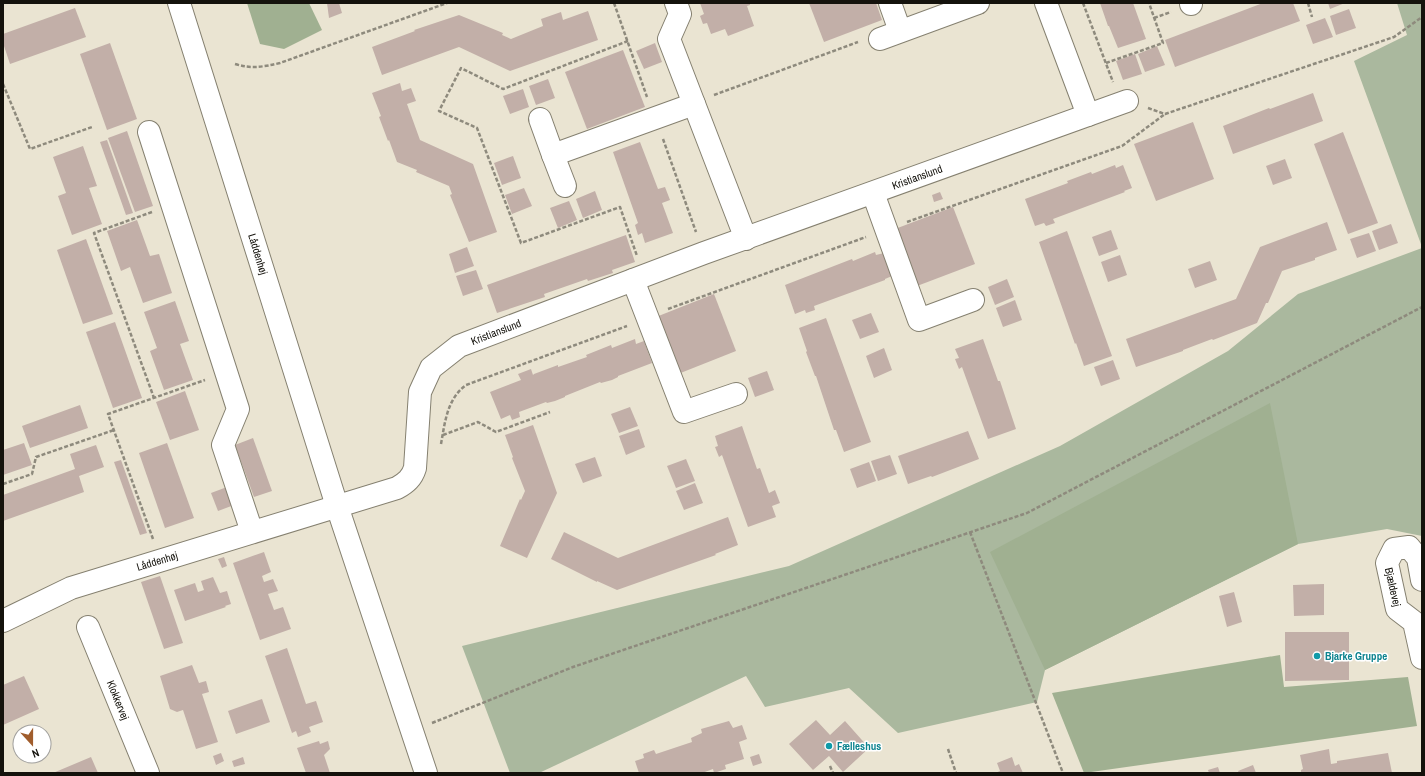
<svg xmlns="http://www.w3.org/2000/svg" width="1425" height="776" viewBox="0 0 1425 776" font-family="'Archivo Narrow',sans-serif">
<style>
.green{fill:#aab89e}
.forest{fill:#a0b091}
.building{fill:#c2afa8}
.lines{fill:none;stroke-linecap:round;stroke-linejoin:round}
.minor-casing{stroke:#858070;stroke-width:24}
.path{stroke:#8e8a7d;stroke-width:2.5;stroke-dasharray:4 2;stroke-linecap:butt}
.minor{stroke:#fff;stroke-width:22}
.culture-dot{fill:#0f9aa8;stroke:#fff;stroke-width:1.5}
.labels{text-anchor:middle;stroke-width:3;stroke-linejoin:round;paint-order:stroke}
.street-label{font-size:11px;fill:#14120c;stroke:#fff}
.culture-label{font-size:11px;font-weight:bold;fill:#0d838f;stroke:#fff;text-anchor:start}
</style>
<rect width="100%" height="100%" fill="#eae4d2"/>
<g class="green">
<polygon points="1397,3 1422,3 1422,247 1354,61 1407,35"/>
<polygon points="1422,248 1422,536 1387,529 1298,544 1045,670 1037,702 898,733 849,688 765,707 746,676 539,773 510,773 462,646 789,566 1060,446 1228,351 1298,294"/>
</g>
<g class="forest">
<polygon points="247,3 309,3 322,30 284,49 260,44"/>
<polygon points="1270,403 1298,544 1045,670 990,552"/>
<polygon points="1280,655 1284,687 1408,677 1417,726 1084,773 1052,693"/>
</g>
<g class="building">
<polygon points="327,3 339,3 342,13 329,18"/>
<polygon points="700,3 750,3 750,5 747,6 754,26 728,36 725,29 711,34 707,23 703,24 700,16 704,14"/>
<polygon points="809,3 876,3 882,20 824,42"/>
<polygon points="1100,3 1133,3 1146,39 1118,48 1109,26 1108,26"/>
<polygon points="1263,3 1293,3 1300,21 1175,67 1165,40"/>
<polygon points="1328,3 1345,3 1330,9"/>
<polygon points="75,8 86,37 10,64 3,43 3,34"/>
<polygon points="1349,9 1356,28 1336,35 1330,16"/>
<polygon points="588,11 598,40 510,71 459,47 382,75 372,47 415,31 414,30 459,15 503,33 502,35 511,39 543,26 541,19 561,12 563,20"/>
<polygon points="1325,18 1333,37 1313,44 1306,25"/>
<polygon points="110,43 137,119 107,130 80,54"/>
<polygon points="655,43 662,62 644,69 636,51"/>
<polygon points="1157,46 1165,65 1145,72 1138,54"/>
<polygon points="623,50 645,107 587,129 565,72"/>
<polygon points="1135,54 1142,74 1123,80 1116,61"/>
<polygon points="548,79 555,98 536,105 529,86"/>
<polygon points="400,83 402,91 411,88 416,101 407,104 420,140 473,164 497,232 469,242 450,195 452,194 449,186 416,172 417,170 397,162 389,140 388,141 379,117 381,116 372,93"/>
<polygon points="523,89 529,107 510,114 503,96"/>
<polygon points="1313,93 1323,121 1233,154 1223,126 1269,108 1270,109"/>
<polygon points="1193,122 1214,179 1156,201 1134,144"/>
<polygon points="127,131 153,206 135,212 108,138"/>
<polygon points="1343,132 1378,223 1348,234 1314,144"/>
<polygon points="107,140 133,213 126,215 100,142"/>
<polygon points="640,142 658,189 665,187 670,200 662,203 673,233 645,243 642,233 638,235 635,225 638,223 613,152"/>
<polygon points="83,146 97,186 89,188 102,224 72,235 58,196 66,193 53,157"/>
<polygon points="513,156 521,178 502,185 494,163"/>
<polygon points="1285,159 1292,178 1273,185 1266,166"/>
<polygon points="1115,165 1116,168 1123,165 1132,188 1124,191 1125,192 1053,219 1055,223 1046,226 1044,223 1035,226 1025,199 1068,183 1067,181 1091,172 1092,174"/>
<polygon points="524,188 532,206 512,214 505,195"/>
<polygon points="595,191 602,210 583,218 576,199"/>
<polygon points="940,192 943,199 934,202 932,195"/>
<polygon points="569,201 577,220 558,228 550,208"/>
<polygon points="953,207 975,264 917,286 895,229"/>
<polygon points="137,220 150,256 159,254 172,293 143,303 130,267 121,271 107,231"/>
<polygon points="1327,222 1337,250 1315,258 1315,260 1282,271 1268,303 1266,303 1257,323 1213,340 1212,339 1183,350 1183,351 1136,367 1126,339 1236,299 1260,247"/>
<polygon points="1391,224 1398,243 1379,250 1372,231"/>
<polygon points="1111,230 1118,249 1099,256 1092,237"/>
<polygon points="1067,231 1112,356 1084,366 1076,343 1075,344 1039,242"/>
<polygon points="1369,233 1376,251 1357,258 1350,239"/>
<polygon points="626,235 635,262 612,270 613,273 588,281 587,279 544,294 545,297 497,313 487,285"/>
<polygon points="86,239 113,314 83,324 57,250"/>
<polygon points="467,247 474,266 455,273 449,254"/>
<polygon points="875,252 876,255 884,253 892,276 885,279 885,280 814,306 815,310 806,313 805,310 795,314 785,285 852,259 853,261"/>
<polygon points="1120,255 1127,275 1108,282 1101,262"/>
<polygon points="1210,261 1217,280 1195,288 1188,269"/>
<polygon points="476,270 483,289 463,296 456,276"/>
<polygon points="1007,279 1014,297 995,305 988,287"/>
<polygon points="714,294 736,351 678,374 656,317"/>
<polygon points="1015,300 1022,320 1003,327 996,308"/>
<polygon points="175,301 189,341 180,344 193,380 164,390 150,351 157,348 144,312"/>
<polygon points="871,313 879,332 860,339 852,320"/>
<polygon points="826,318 871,442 844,452 836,430 834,430 816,376 815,376 806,352 807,351 799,328"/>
<polygon points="115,322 142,398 113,408 86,332"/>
<polygon points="635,339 636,344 644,341 652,363 618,376 618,377 612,380 601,383 600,382 565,396 565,397 555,401 547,403 546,402 519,412 520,417 512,420 510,415 501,419 490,392 521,380 518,374 531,369 533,375 534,374 558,365 558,367 587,357 586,355 611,345 612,348"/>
<polygon points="983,339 998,381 1000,381 1016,429 988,439 962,367 959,369 955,359 959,358 955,349"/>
<polygon points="884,348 892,370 874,378 866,356"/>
<polygon points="1113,360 1120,379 1101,386 1094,367"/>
<polygon points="767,371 774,390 755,397 748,378"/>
<polygon points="185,391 199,430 170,440 156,402"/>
<polygon points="80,405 88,428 30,448 22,426"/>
<polygon points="630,407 638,426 619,433 611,414"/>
<polygon points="533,425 557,493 527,558 500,546 520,499 521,500 525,491 512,458 513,457 505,435"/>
<polygon points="742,426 757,469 760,468 769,493 775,490 780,503 772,506 776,517 748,527 722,455 719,457 715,447 718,446 715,436"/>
<polygon points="639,429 645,447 626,455 619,436"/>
<polygon points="968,431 979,459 932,477 931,476 908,484 898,456"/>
<polygon points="253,438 272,491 254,497 235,445"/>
<polygon points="24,443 32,465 3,475 3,450"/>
<polygon points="167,443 194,518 165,528 139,453"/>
<polygon points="96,445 104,467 79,476 84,492 3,521 3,495 75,469 70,454"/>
<polygon points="890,455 897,474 878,481 871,461"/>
<polygon points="595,457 602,476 583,483 575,464"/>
<polygon points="686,459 695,481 676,488 667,466"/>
<polygon points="121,460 147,533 140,535 114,462"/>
<polygon points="869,462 876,481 857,488 850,469"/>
<polygon points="695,483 703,503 684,510 676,491"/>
<polygon points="227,487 234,505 218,511 211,493"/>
<polygon points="728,517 738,545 715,554 716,555 617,590 597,581 597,582 551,559 564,532 618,558"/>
<polygon points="264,552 271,572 262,576 264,582 273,579 278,591 268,594 274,610 283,607 291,629 260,640 233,563"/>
<polygon points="224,557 227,566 222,568 218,559"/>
<polygon points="160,576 183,643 164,649 141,582"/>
<polygon points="213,577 220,593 227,591 231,604 225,606 226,607 185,621 174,590 195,583 198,592 204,590 201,581"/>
<polygon points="1324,584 1324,615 1294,616 1293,585"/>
<polygon points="1234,592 1242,622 1227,627 1219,596"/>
<polygon points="1285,632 1349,632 1349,680 1285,681"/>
<polygon points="287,648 306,704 316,701 323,722 309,727 311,732 298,737 296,731 292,733 265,656"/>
<polygon points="192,665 199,683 206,681 209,692 202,694 218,742 196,749 183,710 177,712 170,709 160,676"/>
<polygon points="24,676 39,709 3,725 3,685"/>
<polygon points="262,699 270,722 236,734 228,711"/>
<polygon points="816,720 830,735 845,721 869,748 843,772 829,756 813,770 789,744"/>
<polygon points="729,721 733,728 742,725 747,739 739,742 744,759 725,765 726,769 714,773 713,769 702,773 639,773 635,761 644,758 643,754 654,750 656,754 692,742 691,738 702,733 701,729"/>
<polygon points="319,741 320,744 328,741 330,749 324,755 330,773 306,773 297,748"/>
<polygon points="1329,749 1331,764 1337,763 1337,761 1388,753 1392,773 1301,773 1301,770 1303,769 1300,755"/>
<polygon points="221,753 224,761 216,765 213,756"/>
<polygon points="759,754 762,763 753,766 750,757"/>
<polygon points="91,757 98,773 53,773"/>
<polygon points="243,757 245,764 234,767 232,761"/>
<polygon points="1012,757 1015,766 1019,764 1023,773 995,773 1000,771 997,763"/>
<polygon points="1253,765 1256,773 1239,773 1238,771"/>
<polygon points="1218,767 1220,773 1209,773 1208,770"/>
</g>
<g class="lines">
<g class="minor-casing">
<g id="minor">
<polyline points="179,3 337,506 426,773"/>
<polyline points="676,3 680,14 669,39 746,239"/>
<polyline points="890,3 900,31"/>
<polyline points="1046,3 1088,115"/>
<polyline points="1191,3 1191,4"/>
<polyline points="880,39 978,3"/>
<polyline points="540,119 553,155"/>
<polyline points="149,132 238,409 223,445 252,532"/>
<polyline points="565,186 553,155 694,104"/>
<polyline points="873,193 919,320 973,300"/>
<polyline points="633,280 684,412 736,394"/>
<polyline points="1422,580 1418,558 1409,547 1394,549 1387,563 1397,609 1414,622 1422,658"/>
<path d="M3,621L71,588L397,488C406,483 412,478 415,468L420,392L431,368L459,346L704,253L1127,101"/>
<polyline points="88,627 148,773"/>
</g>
</g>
<g class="path">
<polyline points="614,3 647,97"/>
<polyline points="1083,3 1113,82"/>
<polyline points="1308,3 1312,17"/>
<polyline points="1154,18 1171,12"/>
<polyline points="628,41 503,89 461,68 439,111 477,128 521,243 620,207 637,256"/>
<polyline points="1106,63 1163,43 1149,3"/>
<path d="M235,64C251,69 263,67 280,63L447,3"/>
<polyline points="3,84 30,149 92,127"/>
<polyline points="714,95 858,42"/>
<polyline points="1148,108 1165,114 1394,37 1422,17"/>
<polyline points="663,139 696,232"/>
<polyline points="152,212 94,233 154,398"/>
<polyline points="907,222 1122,146 1165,114"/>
<polyline points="668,309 866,237"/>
<polyline points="443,435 478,422 496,432 550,412"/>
<path d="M441,444C445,422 447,399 466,385L627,326"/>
<polyline points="3,484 32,474 36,457 114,430"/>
<polyline points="970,532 1063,773"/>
<polyline points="153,539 108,414 205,380"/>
<polyline points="432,723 573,667 1027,513 1422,307"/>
<polyline points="948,749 956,773"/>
<polyline points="830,766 833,773"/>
</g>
<use href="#minor" class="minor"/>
</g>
<g class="culture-dot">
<circle cx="1317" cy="656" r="4"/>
<circle cx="829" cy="746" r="4"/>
</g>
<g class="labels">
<g class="street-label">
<text transform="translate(917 177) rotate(-20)" y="4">Kristianslund</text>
<text transform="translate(258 254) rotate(73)" y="4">Låddenhøj</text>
<text transform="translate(496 332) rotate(-21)" y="4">Kristianslund</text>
<text transform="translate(157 561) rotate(-17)" y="4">Låddenhøj</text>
<text transform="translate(1393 587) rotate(77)" y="4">Bjældevej</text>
<text transform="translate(118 700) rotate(68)" y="4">Klokkervej</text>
</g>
<g class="culture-label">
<text x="1325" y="660">Bjarke Gruppe</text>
<text x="837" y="750">Fælleshus</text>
</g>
</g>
<rect width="1425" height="776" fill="none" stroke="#14120c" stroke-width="8"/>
<g transform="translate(32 744) rotate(159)"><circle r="19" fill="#ffffff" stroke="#a1a09e"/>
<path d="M0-3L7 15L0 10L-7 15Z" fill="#a05d2c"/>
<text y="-6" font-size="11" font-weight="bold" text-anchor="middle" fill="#14120c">N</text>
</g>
</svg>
